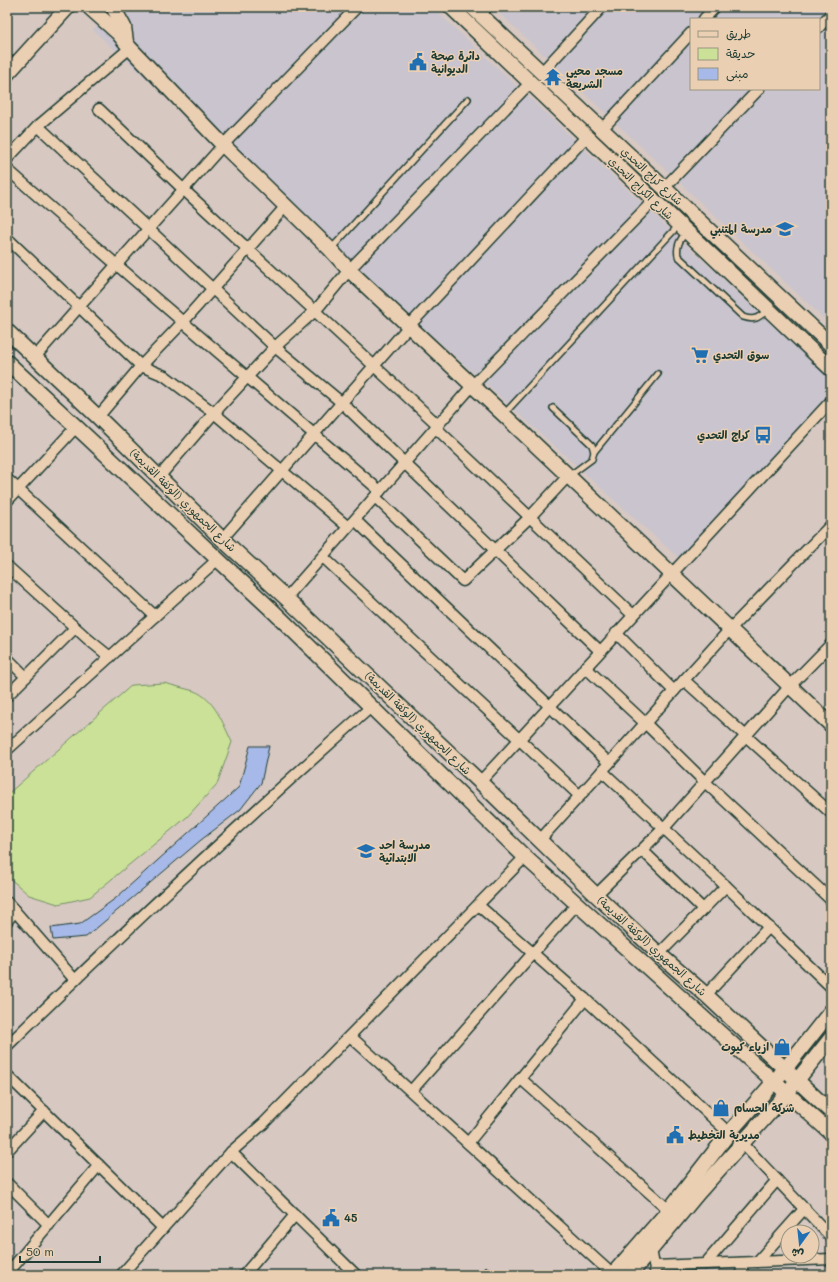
<svg xmlns="http://www.w3.org/2000/svg" width="838" height="1282" viewBox="0 0 838 1282" font-family="Mali,'Playpen Sans Arabic',sans-serif">
<style>
.built{fill:#c9c4cd;fill-rule:evenodd}
.green{fill:#cae197;stroke:#748f66}
.building{fill:#a7b9e8;stroke:#1f3d34}
.lines{fill:none;stroke-linecap:round;stroke-linejoin:round}
.lane-casing{stroke:#1f3d34;stroke-width:8}
.street-casing{stroke:#1f3d34;stroke-width:13}
.secondary-casing{stroke:#1f3d34;stroke-width:17}
.lane{stroke:#ebcfb2;stroke-width:5}
.street{stroke:#ebcfb2;stroke-width:10}
.secondary{stroke:#ebcfb2;stroke-width:14}
.labels{text-anchor:middle;stroke-width:3;stroke-linejoin:round;paint-order:stroke}
.poi-label{font-size:11px;font-weight:bold;fill:#1f3d34;stroke:#ebcfb2;text-anchor:start}
.street-label{font-size:11px;fill:#1f3d34;stroke:#ebcfb2}
</style>
<rect width="100%" height="100%" fill="#d7c8c2"/>
<filter id="ink" filterUnits="userSpaceOnUse"><feTurbulence type="fractalNoise" baseFrequency=".025" numOctaves="2"/><feDisplacementMap in="SourceGraphic" scale="8" xChannelSelector="R" yChannelSelector="G"/><feConvolveMatrix kernelMatrix="1 2 1 2 8 2 1 2 1" color-interpolation-filters="sRGB"/></filter>
<g filter="url(#ink)">
<g class="built">
<polygon points="116,7 432,7 831,380 831,393 681,560 93,30"/>
<path d="M493,7H831V325ZM691,19H819V89H691Z"/>
</g>
<path class="green" d="M164,683C174,686 184,688 194,691C215,699 223,724 232,742L217,784L187,817L90,897L58,904L29,895L7,876V797L10,792L132,685Z"/>
<polygon class="building" points="250,746 269,746 261,783 240,810 201,840 86,937 53,940 51,928 80,924 116,898 239,787"/>
<g class="lines">
<g class="lane-casing">
<g id="lane">
<path d="M686,232C680,240 676,246 678,256L743,317C755,321 758,318 768,310"/>
<polyline points="331,249 468,99"/>
<polyline points="553,408 592,445 594,452 592,459 569,476"/>
<polyline points="504,414 678,226"/>
<polyline points="594,452 658,374"/>
<polyline points="484,1275 487,1271"/>
</g>
</g>
<g class="street-casing">
<g id="street">
<polyline points="480,15 487,7"/>
<polyline points="704,19 715,7"/>
<polyline points="819,27 831,14"/>
<polyline points="541,73 602,7"/>
<polyline points="99,109 183,189 438,425"/>
<polyline points="38,126 275,347 341,402 600,651"/>
<polyline points="602,129 691,33"/>
<polyline points="7,159 38,126 130,48"/>
<path d="M7,169C130,278 256,384 380,491"/>
<polyline points="664,188 759,89"/>
<polyline points="7,238 141,366 165,376 214,413 348,527"/>
<polyline points="35,357 79,307 223,145 357,7"/>
<polyline points="98,417 141,366 184,321 286,206"/>
<polyline points="436,428 633,615"/>
<polyline points="159,477 214,413 275,347 316,310 349,270 530,83"/>
<polyline points="7,479 155,616"/>
<polyline points="375,497 463,581 530,517 568,476"/>
<polyline points="7,501 76,427"/>
<polyline points="355,520 609,763"/>
<polyline points="222,539 409,326 587,136"/>
<polyline points="323,557 580,796"/>
<polyline points="7,566 89,640 110,657"/>
<polyline points="286,598 472,386 654,200"/>
<polyline points="616,633 674,691"/>
<polyline points="7,658 26,677"/>
<polyline points="585,667 645,723 705,782 831,900"/>
<polyline points="684,680 831,813"/>
<polyline points="7,696 75,628"/>
<polyline points="7,750 218,559"/>
<polyline points="602,771 726,886 831,987"/>
<polyline points="480,782 831,401"/>
<polyline points="539,841 730,629 831,525"/>
<polyline points="642,850 703,909"/>
<polyline points="596,895 664,828 790,686 831,644"/>
<polyline points="7,902 75,980"/>
<polyline points="478,905 585,999 729,1133"/>
<polyline points="7,921 15,911"/>
<polyline points="659,954 726,886"/>
<polyline points="706,995 769,927"/>
<polyline points="350,1036 612,1274"/>
<path d="M7,1046C125,930 247,817 371,707"/>
<polyline points="7,1075 163,1228"/>
<polyline points="521,1079 669,1210"/>
<polyline points="411,1091 533,953 577,904"/>
<polyline points="468,1143 585,999"/>
<polyline points="742,1143 831,1237"/>
<polyline points="7,1151 44,1111"/>
<polyline points="231,1152 356,1275"/>
<polyline points="7,1183 49,1225"/>
<polyline points="651,1250 656,1275"/>
<polyline points="757,1262 805,1208"/>
<polyline points="740,1263 744,1275"/>
<polyline points="705,1264 777,1180"/>
<polyline points="655,1266 831,1259"/>
<polyline points="7,1274 99,1165"/>
<polyline points="121,1275 231,1152 264,1123 525,857"/>
<polyline points="244,1275 295,1215"/>
</g>
</g>
<g class="secondary-casing">
<g id="secondary">
<polyline points="113,7 124,27 126,42"/>
<polyline points="451,7 831,369"/>
<polyline points="472,7 831,345"/>
<polyline points="90,8 118,33 130,48 223,145 330,249 349,270 503,414 831,725"/>
<polyline points="7,74 68,7"/>
<polyline points="7,331 98,417 222,539 286,598 480,782 596,895 659,954 706,995 831,1112"/>
<polyline points="7,362 273,611 525,857 831,1133"/>
<polyline points="612,1275 669,1210 729,1133 785,1069 831,1011"/>
<polyline points="630,1275 698,1193 787,1093 831,1038"/>
</g>
</g>
<use href="#lane" class="lane"/>
<use href="#street" class="street"/>
<use href="#secondary" class="secondary"/>
</g>
</g>
<defs>
<g id="civic-bare" transform="scale(1.38)"><path d="M-.6-6.5H3V-4.5H.6V-3L4-1V1h2V6H-6V1h2V-1L-.6-3ZM-1.2 2.5V6h2.4V2.5Z" fill="#1f6fb2" stroke="#ebcfb2" stroke-width="2.5" paint-order="stroke"/></g>
<g id="temple-bare" transform="scale(1.38)"><path d="M0-6L5-2H3V0L6.5 2.5H4V6H1.5V3h-3V6H-4V2.5H-6.5L-3 0V-2H-5Z" fill="#1f6fb2" stroke="#ebcfb2" stroke-width="2.5" paint-order="stroke"/></g>
<g id="school-bare" transform="scale(1.38)"><path d="M0-5L7-2L0 1L-7-2ZM-4 1L0 2.5L4 1V4Q0 6-4 4Z" fill="#1f6fb2" stroke="#ebcfb2" stroke-width="2.5" paint-order="stroke"/></g>
<g id="supermarket-bare" transform="scale(1.38)"><path d="M-6-5.5h2.5l.6 2H6L4.5 2H-2.5L-4.4-4H-6ZM-1.5 3.2a1.3 1.3 0 1 0 .1 0ZM3 3.2a1.3 1.3 0 1 0 .1 0Z" fill="#1f6fb2" stroke="#ebcfb2" stroke-width="2.5" paint-order="stroke"/></g>
<g id="bus-bare" transform="scale(1.38)"><path d="M-5-6H5V4H4V6H2V4H-2V6H-4V4H-5ZM-3.5-4V0h7V-4ZM-3.5 1.2v1.5H-2V1.2ZM2 1.2v1.5H3.5V1.2Z" fill="#1f6fb2" stroke="#ebcfb2" stroke-width="2.5" paint-order="stroke"/></g>
<g id="shop-bare" transform="scale(1.38)"><path d="M-5-2.5h2.3a2.7 3.5 0 0 1 5.4 0H5L5.5 6h-11ZM-1.5-2.5h3a1.5 2.3 0 0 0-3 0Z" fill="#1f6fb2" stroke="#ebcfb2" stroke-width="2.5" paint-order="stroke"/></g>
</defs>
<g fill-rule="evenodd">
<use href="#civic-bare" x="418" y="62"/>
<use href="#temple-bare" x="553" y="77"/>
<use href="#school-bare" x="785" y="229"/>
<use href="#supermarket-bare" x="700" y="355"/>
<use href="#bus-bare" x="763" y="435"/>
<use href="#school-bare" x="366" y="851"/>
<use href="#shop-bare" x="782" y="1047"/>
<use href="#shop-bare" x="721" y="1108"/>
<use href="#civic-bare" x="675" y="1135"/>
<use href="#civic-bare" x="331" y="1218"/>
</g>
<g class="labels">
<g class="poi-label">
<text x="431" y="60">دائرة صحة<tspan x="431" dy="13">الديوانية</tspan></text>
<text x="566" y="75">مسجد محيي<tspan x="566" dy="13">الشريعة</tspan></text>
<text x="772" y="233" text-anchor="end">مدرسة المتنبي</text>
<text x="713" y="359">سوق التحدي</text>
<text x="750" y="439" text-anchor="end">كراج التحدي</text>
<text x="379" y="849">مدرسة احد<tspan x="379" dy="13">الابتدائية</tspan></text>
<text x="769" y="1051" text-anchor="end">ازياء كيوت</text>
<text x="734" y="1112">شركة الحسام</text>
<text x="688" y="1139">مديرية التخطيط</text>
<text x="344" y="1222">45</text>
</g>
<g class="street-label">
<text transform="translate(652 176) rotate(43)" y="4">شارع كراج التحدي</text>
<text transform="translate(641 188) rotate(44)" y="4">شارع الكراج التحدي</text>
<text transform="translate(183 500) rotate(44)" y="4">شارع الجمهوري (الوكفة القديمة)</text>
<text transform="translate(418 723) rotate(44)" y="4">شارع الجمهوري (الوكفة القديمة)</text>
<text transform="translate(652 946) rotate(42)" y="4">شارع الجمهوري (الوكفة القديمة)</text>
</g>
</g>
<rect width="838" height="1282" fill="none" stroke="#ebcfb2" stroke-width="24"/>
<rect x="12" y="12" width="814" height="1258" fill="none" stroke="#1f3d34" stroke-width="1.5" filter="url(#ink)"/>
<rect x="690" y="18" width="130" height="72" fill="#ebcfb2" stroke="#999580"/>
<rect x="698" y="31" width="20" height="6" fill="#ebcfb2" stroke="#999580"/>
<text x="726" y="38" font-size="12" fill="#1f3d34">طريق</text>
<rect x="698" y="48" width="20" height="12" fill="#cae197" stroke="#999580"/>
<text x="726" y="58" font-size="12" fill="#1f3d34">حديقة</text>
<rect x="698" y="68" width="20" height="12" fill="#a7b9e8" stroke="#999580"/>
<text x="726" y="78" font-size="12" fill="#1f3d34">مبنى</text>
<g transform="translate(800 1244) rotate(195)"><circle r="19" fill="#ebcfb2" stroke="#999580"/>
<path d="M0-3L7 15L0 10L-7 15Z" fill="#1f6fb2"/>
<text y="-6" font-size="11" font-weight="bold" text-anchor="middle" fill="#1f3d34">ش</text>
</g>
<path d="M20 1256v6h80v-6" fill="none" stroke="#1f3d34" stroke-width="2"/>
<text x="26" y="1256" font-size="12" fill="#1f3d34" stroke="#ebcfb2" stroke-width="3" paint-order="stroke">50 m</text>
</svg>
